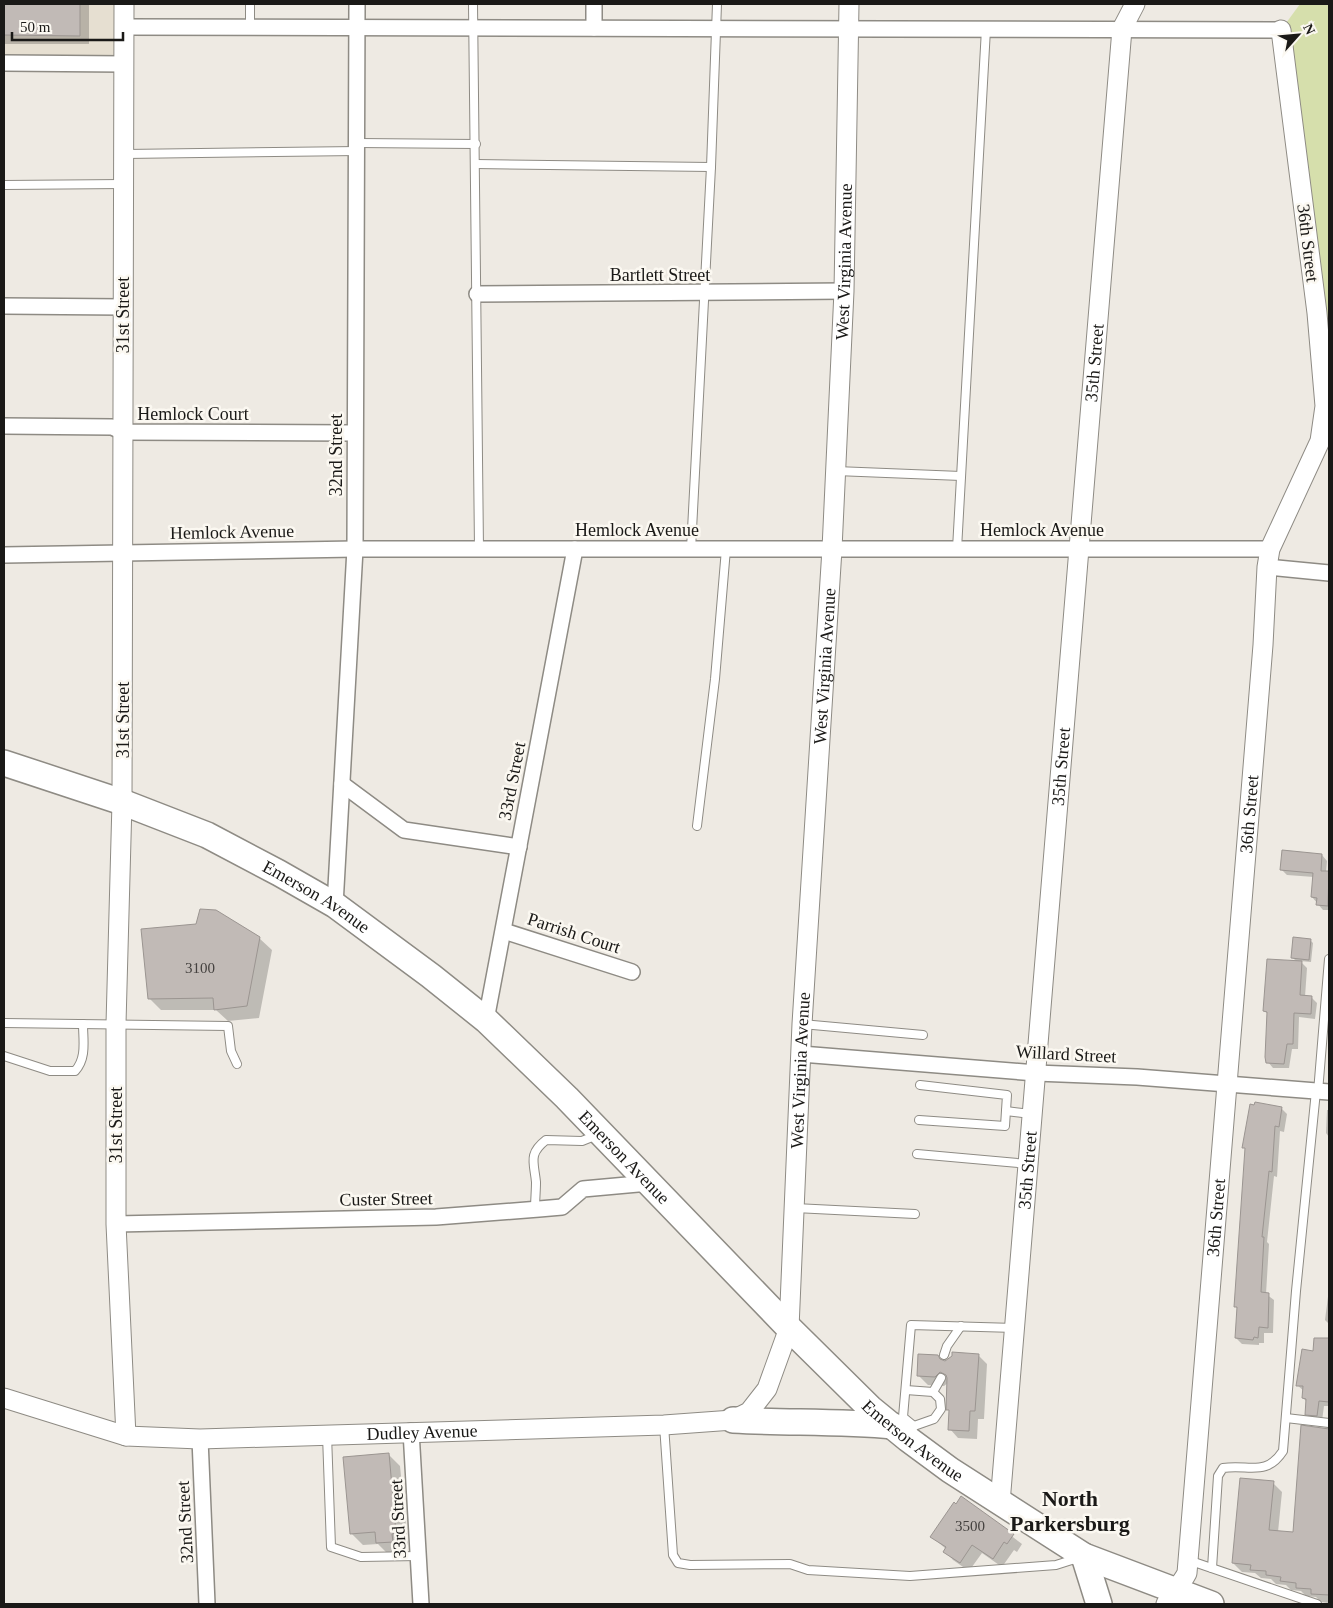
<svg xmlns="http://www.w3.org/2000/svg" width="1333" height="1608" viewBox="0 0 1333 1608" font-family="'Times New Roman',serif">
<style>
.built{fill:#e6dfd1}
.green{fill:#d6dfac}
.shadow{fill:#0003}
.building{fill:#c1bab6;stroke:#9b9591}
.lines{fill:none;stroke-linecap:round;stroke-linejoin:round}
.service-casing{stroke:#8e8b84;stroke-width:10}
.minor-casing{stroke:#8e8b84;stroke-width:18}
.tertiary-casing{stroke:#8e8b84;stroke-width:21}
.primary-casing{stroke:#8e8b84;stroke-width:28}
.service{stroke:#fff;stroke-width:8}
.minor{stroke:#fff;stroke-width:15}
.tertiary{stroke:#fff;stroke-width:19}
.primary{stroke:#fff;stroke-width:25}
.labels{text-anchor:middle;stroke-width:5;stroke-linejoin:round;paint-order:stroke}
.number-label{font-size:15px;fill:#44413f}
.street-label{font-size:18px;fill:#1a1917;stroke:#fbf8f1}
.district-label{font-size:22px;font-weight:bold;fill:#1a1917;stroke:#fbf8f1}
</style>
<rect width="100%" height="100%" fill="#eeeae3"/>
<polygon class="built" points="4,4 124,4 124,64 4,63"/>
<polygon class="green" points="1300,4 1329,4 1329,321 1317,313 1281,30"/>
<g class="shadow">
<rect x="4" y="4" width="85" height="40"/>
<polygon points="1322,855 1327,861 1326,872 1329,873 1329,910 1323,910 1312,897 1314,877 1287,875 1281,869"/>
<polygon points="197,925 259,938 272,950 259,1018 228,1021 216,1010 161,1010 149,998"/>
<polygon points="1310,940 1313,943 1311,962 1300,961 1307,968 1305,997 1312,998 1317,1003 1315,1019 1299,1017 1298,1049 1292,1049 1289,1068 1273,1068 1268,1062 1268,1014 1265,1011 1297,962 1293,958"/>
<polygon points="1329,1043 1329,1060 1328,1059"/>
<polygon points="1281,1108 1287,1114 1284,1132 1280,1131 1277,1177 1274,1176 1267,1242 1269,1244 1266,1294 1274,1300 1273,1333 1264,1333 1264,1343 1259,1343 1259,1345 1242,1344 1236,1338 1238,1309 1236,1307 1247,1150 1244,1147"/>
<polygon points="1327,1110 1329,1110 1329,1137 1326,1133"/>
<polygon points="1329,1289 1329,1324 1325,1320"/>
<polygon points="1324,1339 1329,1344 1329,1406 1324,1406 1322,1421 1312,1420 1307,1414 1307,1402 1303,1398 1304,1391 1297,1385"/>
<polygon points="978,1355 987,1364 984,1419 978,1419 977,1439 958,1438 950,1429 949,1382 944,1386 928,1385 919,1376 938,1356 943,1361"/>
<polygon points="1302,1427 1329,1428 1329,1603 1321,1602 1316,1597 1306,1596 1301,1591 1291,1590 1286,1585 1276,1584 1271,1579 1261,1578 1255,1573 1242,1572 1233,1563 1273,1483 1282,1492 1278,1532 1294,1533"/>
<polygon points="388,1454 400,1466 408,1545 404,1545 405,1553 389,1555 378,1544 363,1545 351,1533"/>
<polygon points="962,1498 1022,1544 1017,1552 1014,1550 1002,1567 982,1553 969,1571 953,1560 945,1551 946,1549 932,1537"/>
</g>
<g class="building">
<polygon points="4,4 80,4 80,36 4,35"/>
<polygon points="1282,850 1322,854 1321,871 1329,871 1328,906 1316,905 1317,898 1311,897 1313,873 1280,870"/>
<polygon points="200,909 216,910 260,937 247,1006 214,1010 213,998 148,999 141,929 196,924"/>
<polygon points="1293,937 1311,939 1309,960 1291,958"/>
<polygon points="1267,959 1302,961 1300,995 1312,996 1311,1014 1294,1013 1293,1044 1287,1044 1284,1064 1266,1063 1265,1057 1267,1012 1263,1011"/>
<polygon points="1255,1102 1282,1107 1279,1127 1275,1126 1272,1172 1269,1171 1262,1237 1264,1237 1261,1292 1269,1293 1268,1328 1259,1327 1258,1338 1254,1337 1253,1340 1235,1338 1237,1307 1234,1307 1245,1148 1242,1148 1250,1104 1254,1105"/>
<polygon points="1314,1338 1329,1338 1329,1402 1319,1401 1317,1416 1305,1415 1306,1399 1302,1398 1303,1386 1296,1386 1302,1349 1313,1351"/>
<polygon points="952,1352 979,1354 975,1411 970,1411 969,1431 948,1430 949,1410 946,1410 947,1378 946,1375 940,1372 935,1377 917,1376 918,1354 938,1355 940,1359 945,1361 952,1356"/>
<polygon points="1301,1425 1329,1429 1329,1595 1311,1594 1311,1589 1296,1588 1296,1583 1280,1581 1281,1577 1266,1575 1266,1571 1250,1570 1251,1565 1232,1563 1240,1478 1274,1481 1269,1530 1293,1532"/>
<polygon points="389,1453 396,1533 392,1534 393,1542 376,1543 375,1532 350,1534 343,1457"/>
<polygon points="961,1496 1014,1534 1007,1544 1004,1542 993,1559 972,1545 960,1563 943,1552 946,1547 930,1537 954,1502 956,1504"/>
</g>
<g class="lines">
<g class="service-casing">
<g id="service">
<polyline points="250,4 250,27"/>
<polyline points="473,4 479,549"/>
<polyline points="358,143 476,144"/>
<polyline points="125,154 358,151"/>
<polyline points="476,164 711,167"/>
<polyline points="4,185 123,184"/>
<polyline points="836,471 961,476"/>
<polyline points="691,549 711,167 717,4"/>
<polyline points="957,549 986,29"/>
<polyline points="697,826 715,679 726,549"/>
<polyline points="4,1023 228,1026 231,1051 237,1064"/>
<polyline points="802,1024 923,1035"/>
<path d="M4,1056L50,1071H75C87,1058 83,1040 83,1024"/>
<polyline points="1318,1092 1329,959"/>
<polyline points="1006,1111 1031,1114"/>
<polyline points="919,1120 1005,1126 1007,1095 920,1085"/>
<polyline points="917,1154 1028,1164"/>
<polyline points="795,1208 915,1214"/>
<path d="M535,1210C535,1200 536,1191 536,1182C534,1162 528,1154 546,1140L582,1141L597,1135"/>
<polyline points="944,1355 947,1346 961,1326"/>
<polyline points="906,1390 933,1392 940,1399 941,1409 934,1419 914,1426"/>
<polyline points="933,1392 941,1378"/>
<polyline points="1286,1418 1329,1423"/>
<polyline points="664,1425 673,1555 678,1563 690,1565 790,1564 808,1570 910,1576 1056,1565 1078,1558"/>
<polyline points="327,1435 331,1547 361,1557 418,1556"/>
<polyline points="909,1436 914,1426 903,1417 911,1325 1015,1328"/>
<polyline points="1188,1560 1317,1604"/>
<path d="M1212,1568L1218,1476L1223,1468C1249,1464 1266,1477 1283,1451L1296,1291L1316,1091"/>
</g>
</g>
<g class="minor-casing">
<g id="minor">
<polyline points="594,4 594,28"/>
<polyline points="124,27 1281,30"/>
<polyline points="4,63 124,64"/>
<polyline points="477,294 844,291"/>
<polyline points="4,306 123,307"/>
<polyline points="4,426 112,427 123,432 354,433"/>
<polyline points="4,555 355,549 1270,549"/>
<polyline points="1267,567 1329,573"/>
<polyline points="342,784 404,830 519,847"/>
<polyline points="335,905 355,549 357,4"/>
<polyline points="504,931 632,972"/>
<polyline points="486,1020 575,549"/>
<polyline points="801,1054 1036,1073 1137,1077 1329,1092"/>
<polyline points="116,1224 436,1217 539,1209 562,1207 583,1189 649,1183"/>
<polyline points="411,1431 421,1604"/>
<polyline points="200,1439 207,1604"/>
</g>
</g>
<g class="tertiary-casing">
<g id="tertiary">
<polyline points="124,4 122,802 116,1024 116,1224 126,1436"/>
<path id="s1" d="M4,1398L126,1436L200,1439L664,1425L733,1420L749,1412L767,1389L789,1328L802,1024L832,549L844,291L849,4"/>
<path id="s2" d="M1000,1503L1122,29L1135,4"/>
<path id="s3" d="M1166,1604C1172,1592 1181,1585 1187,1573L1263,645L1267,567L1270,549L1320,441L1325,406L1317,313L1281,30"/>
</g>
</g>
<g class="primary-casing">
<g id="primary">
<path id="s4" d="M4,763L122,802L207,835L279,873L335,905L431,976L486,1020L567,1098L789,1328L870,1408L908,1439L950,1470L1084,1556L1211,1604"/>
<path d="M733,1420C787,1423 840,1421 893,1426"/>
<polyline points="1084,1556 1099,1604"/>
</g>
</g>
<use href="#service" class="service"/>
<use href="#minor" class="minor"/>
<use href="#tertiary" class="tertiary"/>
<use href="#primary" class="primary"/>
</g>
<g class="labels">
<g class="number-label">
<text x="200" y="973">3100</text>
<text x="970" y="1531">3500</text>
</g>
<g class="street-label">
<text transform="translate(1308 243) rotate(83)" y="6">36th Street</text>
<text dy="6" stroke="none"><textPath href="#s1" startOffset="1915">West Virginia Avenue</textPath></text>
<text x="660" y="281">Bartlett Street</text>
<text transform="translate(123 315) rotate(-90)" y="6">31st Street</text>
<text dy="6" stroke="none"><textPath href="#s2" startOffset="1144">35th Street</textPath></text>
<text x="193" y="420">Hemlock Court</text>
<text transform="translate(336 455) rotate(-90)" y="6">32nd Street</text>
<text x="637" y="536">Hemlock Avenue</text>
<text x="1042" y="536">Hemlock Avenue</text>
<text transform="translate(232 532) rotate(-1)" y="6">Hemlock Avenue</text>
<text dy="6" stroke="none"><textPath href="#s1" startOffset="1510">West Virginia Avenue</textPath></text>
<text transform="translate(123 720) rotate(-90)" y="6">31st Street</text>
<text dy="6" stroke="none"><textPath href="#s2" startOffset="739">35th Street</textPath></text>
<text transform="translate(512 781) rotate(-79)" y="6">33rd Street</text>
<text dy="6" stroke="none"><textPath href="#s3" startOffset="799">36th Street</textPath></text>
<text dy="6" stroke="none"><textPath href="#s4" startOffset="341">Emerson Avenue</textPath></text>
<text transform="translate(574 933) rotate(18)" y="6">Parrish Court</text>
<text transform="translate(1066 1054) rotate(3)" y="6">Willard Street</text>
<text dy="6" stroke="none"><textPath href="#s1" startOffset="1105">West Virginia Avenue</textPath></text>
<text transform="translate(116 1125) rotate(-90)" y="6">31st Street</text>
<text dy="6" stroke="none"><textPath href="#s4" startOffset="746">Emerson Avenue</textPath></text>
<text dy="6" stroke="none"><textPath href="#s2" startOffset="334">35th Street</textPath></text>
<text transform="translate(386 1199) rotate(-1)" y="6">Custer Street</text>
<text dy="6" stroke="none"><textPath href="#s3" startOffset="394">36th Street</textPath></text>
<text dy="6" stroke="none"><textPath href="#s1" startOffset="424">Dudley Avenue</textPath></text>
<text dy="6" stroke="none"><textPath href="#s4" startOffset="1151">Emerson Avenue</textPath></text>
<text transform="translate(398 1519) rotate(-93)" y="6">33rd Street</text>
<text transform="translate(185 1522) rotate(-93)" y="6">32nd Street</text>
</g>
<g class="district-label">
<text x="1070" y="1506">North<tspan x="1070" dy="25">Parkersburg</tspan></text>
</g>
</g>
<rect width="1333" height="1608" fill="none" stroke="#1a1917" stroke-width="10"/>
<g transform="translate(1298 35) rotate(63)" stroke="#fbf8f1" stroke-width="4" paint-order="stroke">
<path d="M0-4L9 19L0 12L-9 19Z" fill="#1a1917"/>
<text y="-8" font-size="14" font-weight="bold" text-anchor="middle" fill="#1a1917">N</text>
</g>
<path d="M12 32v8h111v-8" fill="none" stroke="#1a1917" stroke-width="2.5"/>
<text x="20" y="32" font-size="15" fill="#1a1917" stroke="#fbf8f1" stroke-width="4" paint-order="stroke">50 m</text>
</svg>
